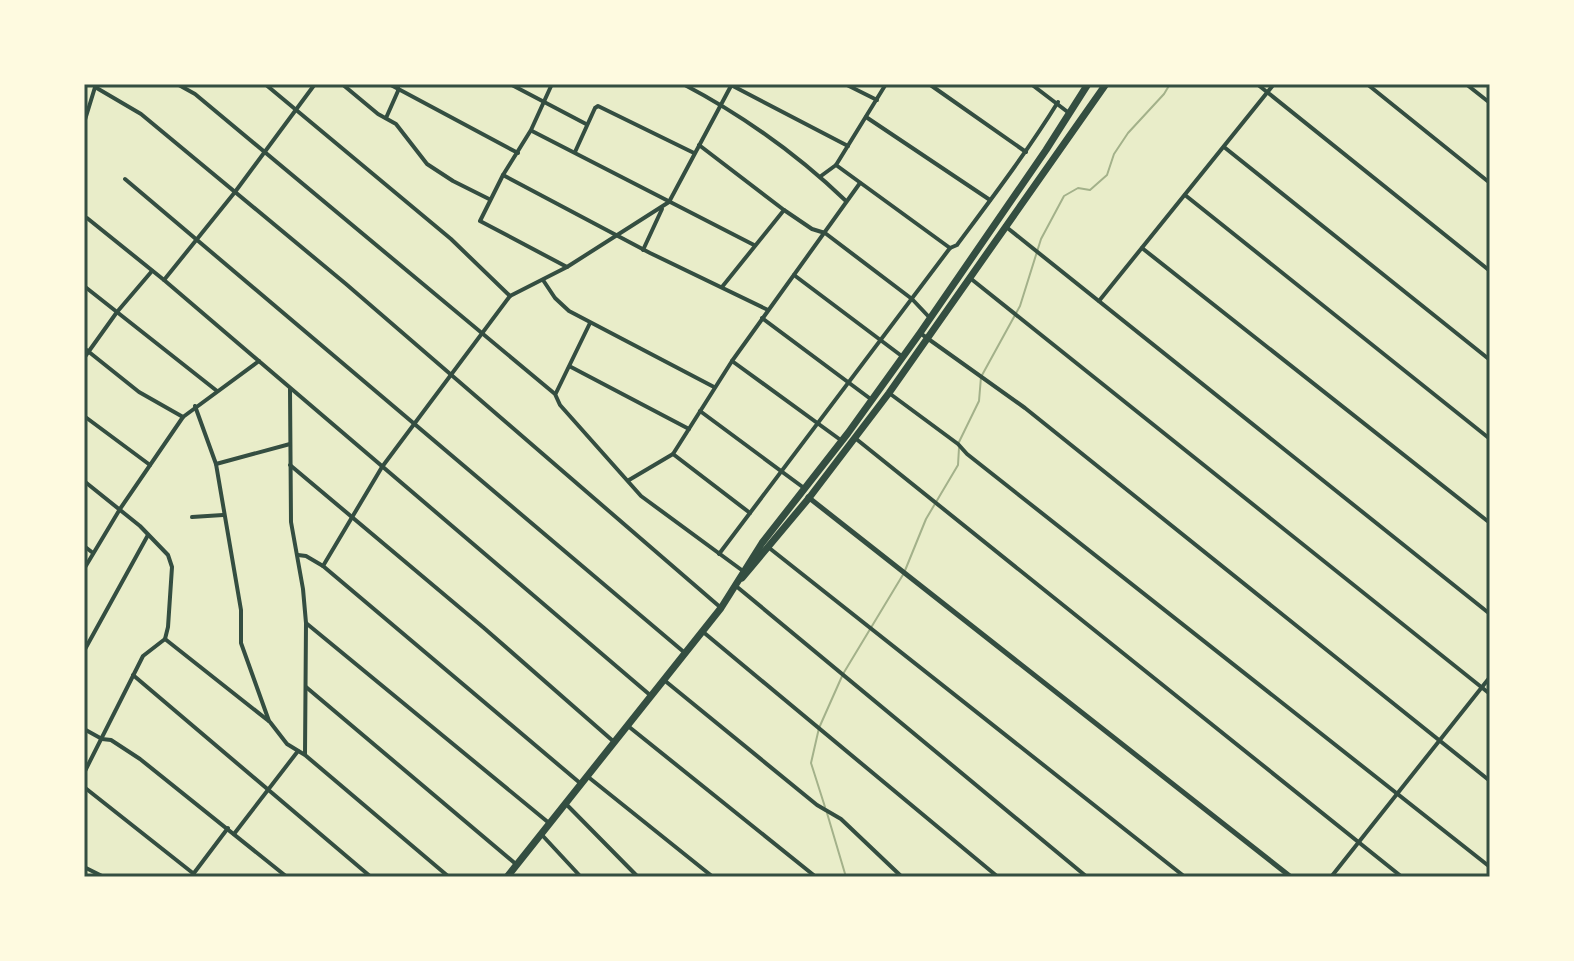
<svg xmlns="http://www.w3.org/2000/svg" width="1574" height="961" viewBox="0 0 1574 961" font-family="Bitter,serif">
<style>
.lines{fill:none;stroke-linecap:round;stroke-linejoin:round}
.stream{stroke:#a3b18a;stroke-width:2}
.minor{stroke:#344e41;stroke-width:4}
.tertiary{stroke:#344e41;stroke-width:5}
.trunk{stroke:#344e41;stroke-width:7}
.neatline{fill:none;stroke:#344e41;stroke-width:3}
</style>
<rect width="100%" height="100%" fill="#e9edc9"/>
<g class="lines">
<g class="stream">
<polyline points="959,442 979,401 981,377 1020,306 1041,239 1064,196 1078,188 1090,190 1107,175 1114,154 1128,133 1164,94 1170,84"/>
<polyline points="825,807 811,763 819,728 843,674 904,573 926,519 958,465 959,448"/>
<polyline points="827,813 846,877"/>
</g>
<g class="minor">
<polyline points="177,84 195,94 555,394 560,405 641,496 743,571"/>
<polyline points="265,84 451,239 510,296"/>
<polyline points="342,84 378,114 396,124 427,164 453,181 489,199"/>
<polyline points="389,84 518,153"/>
<polyline points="510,84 586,124"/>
<polyline points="552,84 531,130 503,175 480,221 567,267"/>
<path d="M683,84C742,115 798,155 846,201"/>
<polyline points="845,84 877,100"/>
<polyline points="929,84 1026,152"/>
<polyline points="1031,84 1069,113"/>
<polyline points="1257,84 1490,271"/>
<polyline points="1367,84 1490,183"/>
<polyline points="1466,84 1490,103"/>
<polyline points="731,85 848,146"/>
<polyline points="95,87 141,114 346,284 720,607"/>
<polyline points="866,117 990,200"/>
<polyline points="386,118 398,91 398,84"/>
<polyline points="84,123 96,84"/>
<polyline points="532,131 754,245"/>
<polyline points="699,145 784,210 722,287"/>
<polyline points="1224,147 1490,360"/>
<polyline points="575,152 595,108 598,106 694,153"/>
<polyline points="836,165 950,248"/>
<polyline points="503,175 650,253 768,310"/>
<polyline points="821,176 836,165 886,84"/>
<polyline points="125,179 685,653"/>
<polyline points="1185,195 1490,439"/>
<polyline points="784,210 812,229 825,233 912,299 929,317"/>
<polyline points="87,218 164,280 650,695"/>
<polyline points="1005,226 1490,614"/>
<polyline points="1142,248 1490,523"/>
<polyline points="643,250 662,209"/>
<polyline points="794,275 903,357"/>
<polyline points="970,278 1490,694"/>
<polyline points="164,280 235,192 315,84"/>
<polyline points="543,280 555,298 569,311 714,387"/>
<polyline points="84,286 217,391"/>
<polyline points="1099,301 1274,84"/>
<polyline points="762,318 872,400"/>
<polyline points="920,333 1025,408 1490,781"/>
<polyline points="84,348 139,392 183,417"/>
<polyline points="84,358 117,312 152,271"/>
<polyline points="732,361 842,441"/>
<polyline points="571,367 689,429"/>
<polyline points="290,389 291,522 303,589 306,623 305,754"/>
<polyline points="556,393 590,323"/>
<polyline points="889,393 958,444 967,454 1490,867"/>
<polyline points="195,406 216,464 241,610 241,643 269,721"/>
<polyline points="700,411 804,488"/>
<polyline points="84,416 150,465"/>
<polyline points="855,438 1402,877"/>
<polyline points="673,454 750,513"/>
<polyline points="216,464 290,444"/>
<polyline points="290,465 484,628 613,741"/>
<polyline points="629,480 673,454 732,361 860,183"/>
<polyline points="84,481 140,526 168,555 172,567 168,627 165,639 143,656 84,773"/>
<polyline points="192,517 223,515"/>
<polyline points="84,546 93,553"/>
<polyline points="768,547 1185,877"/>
<path d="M719,554L950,248L957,245C992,198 1027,152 1058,102"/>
<polyline points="298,555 306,556 323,566 580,783"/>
<polyline points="323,566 382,467 510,296 567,267 669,202 732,84"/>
<polyline points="84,569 120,509 183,417 259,361"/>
<polyline points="736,586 1087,877"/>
<polyline points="306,623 549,823"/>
<polyline points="702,631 998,877"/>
<polyline points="165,639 270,722 287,744 305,755 449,877"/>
<polyline points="84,651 148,535"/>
<polyline points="133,675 371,877"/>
<polyline points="664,680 817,805 841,819 902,877"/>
<polyline points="306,687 517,865"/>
<polyline points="628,726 816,877"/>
<polyline points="84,729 102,739 111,740 140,759 287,877"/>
<polyline points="587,776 713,877"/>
<polyline points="84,787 194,874"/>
<polyline points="567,805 638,877"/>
<polyline points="234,834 298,751"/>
<polyline points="542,835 581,877"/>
<polyline points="84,867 104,877"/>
<polyline points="191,877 228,828"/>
<polyline points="1331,877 1490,677"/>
</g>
<polyline class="tertiary" points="808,497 1291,877"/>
<g class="trunk">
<polyline points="742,578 809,498 889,393 1106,84"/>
<polyline points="507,877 721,608 762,543 848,433 920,333 1046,150 1088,84"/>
</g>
</g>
<rect width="1574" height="961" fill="none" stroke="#fefae0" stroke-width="172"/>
<rect x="86" y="86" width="1402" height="789" class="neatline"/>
</svg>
